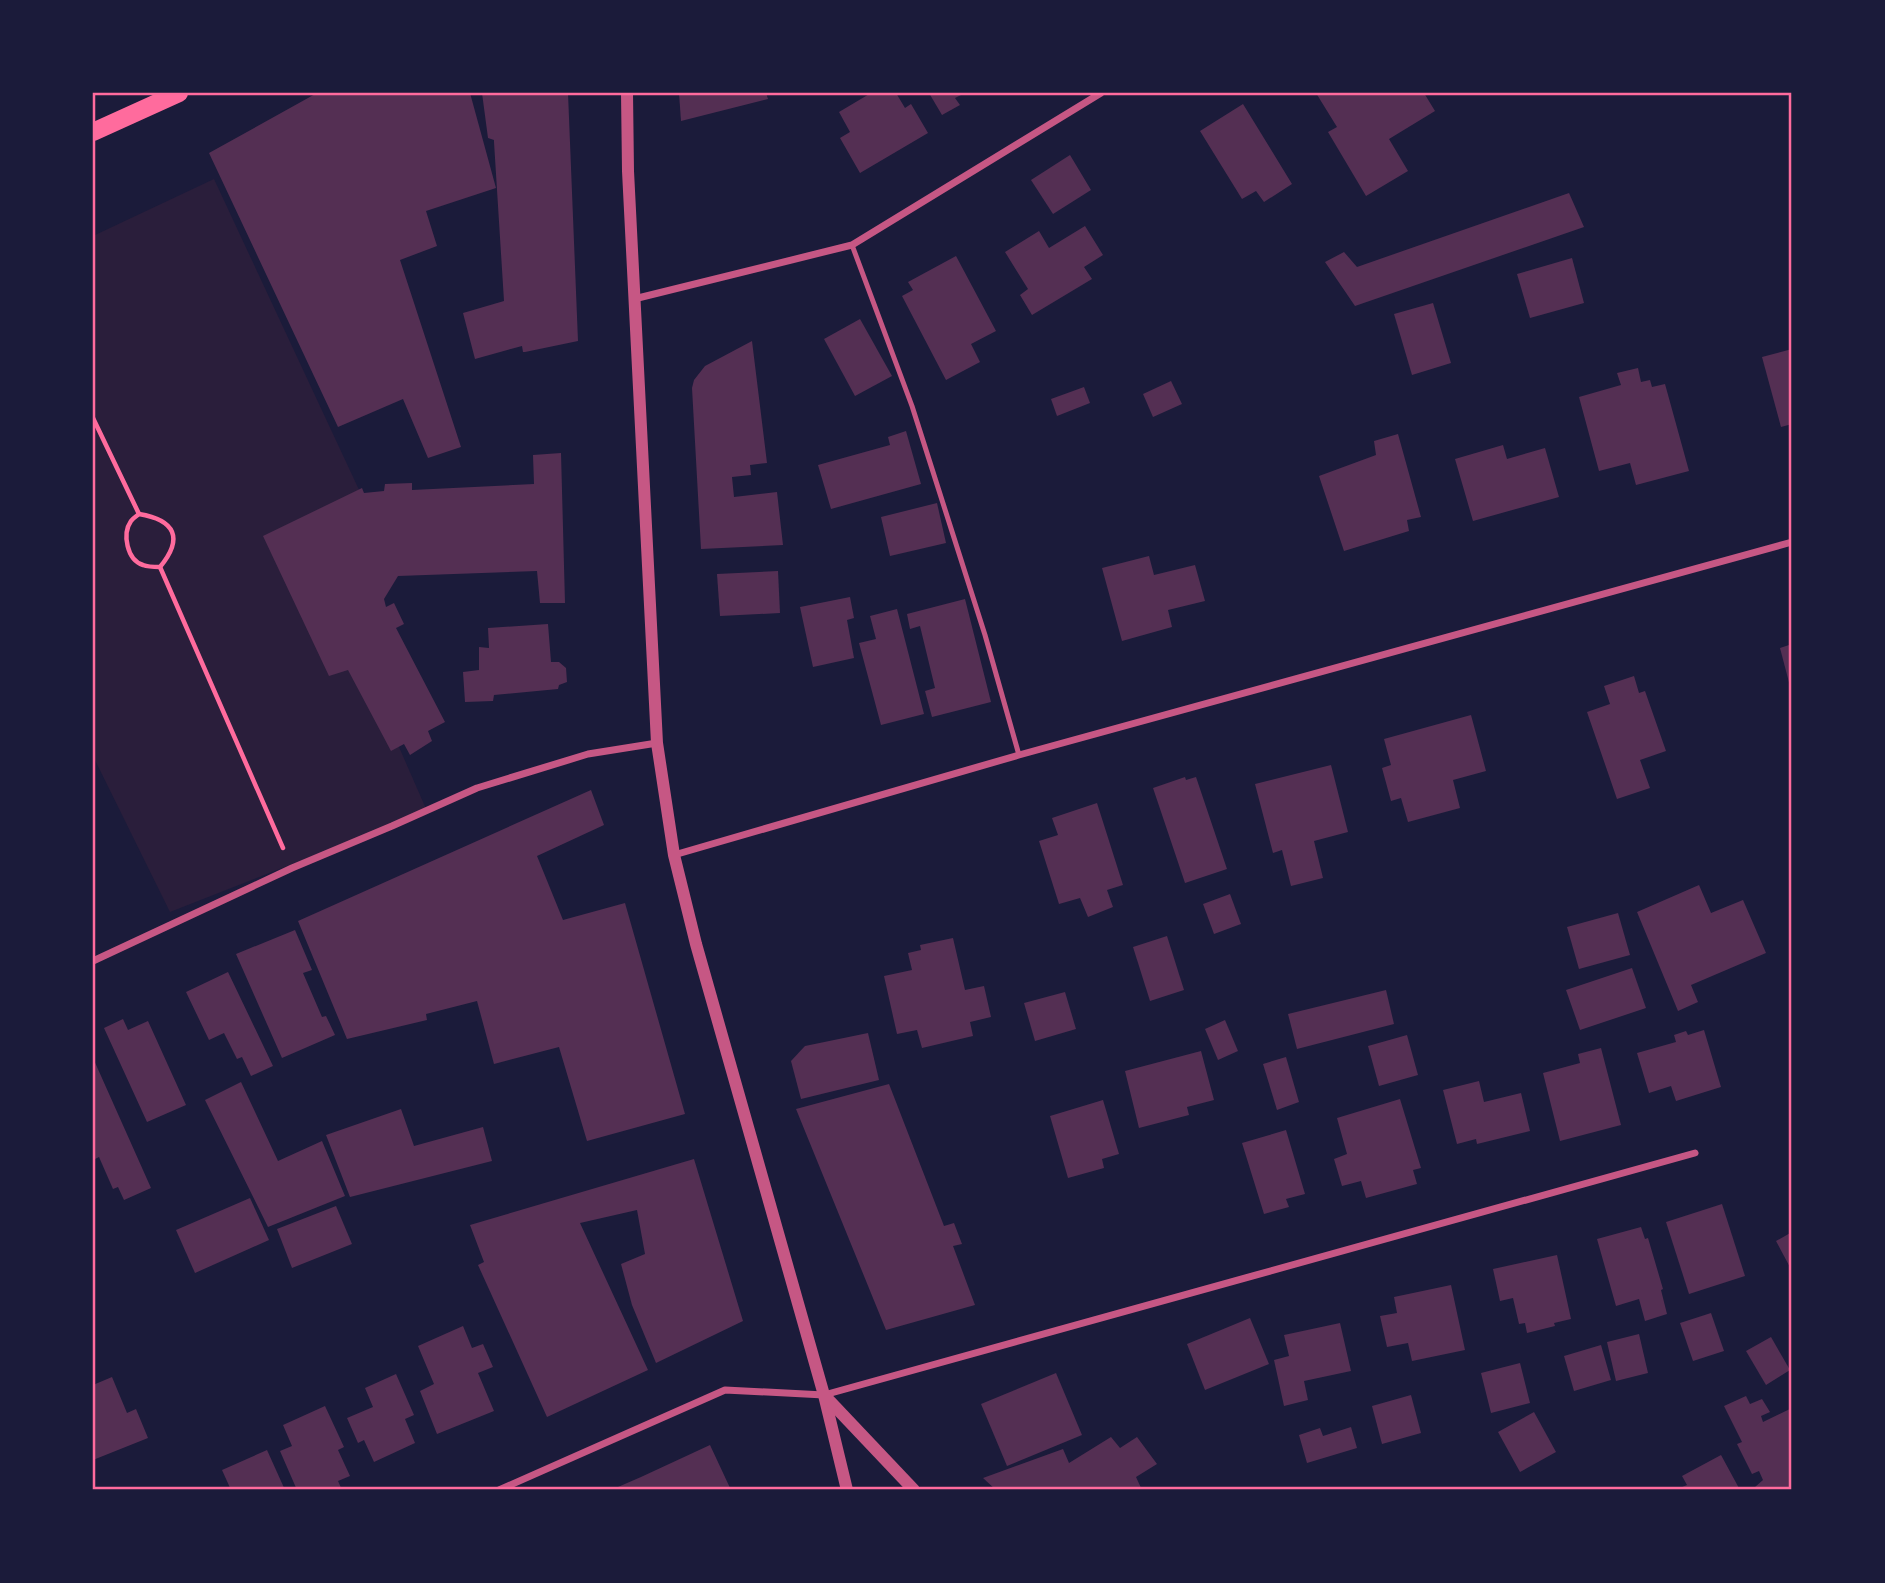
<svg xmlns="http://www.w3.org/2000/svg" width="1885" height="1583" viewBox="0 0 1885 1583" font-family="'Asap Condensed',sans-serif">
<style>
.green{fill:#2a1e3b}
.building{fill:#542f53}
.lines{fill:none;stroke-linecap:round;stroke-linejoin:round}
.path{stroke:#ff6b9d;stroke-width:4.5}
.service{stroke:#c65784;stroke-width:5}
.minor{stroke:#c65784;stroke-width:7}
.tertiary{stroke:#c65784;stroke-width:12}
.primary{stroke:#ff6b9d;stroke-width:18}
.neatline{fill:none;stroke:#ff6b9d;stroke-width:2.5}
</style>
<rect width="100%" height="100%" fill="#1b1b3a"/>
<polygon class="green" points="214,179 368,509 311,546 427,811 170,912 93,756 93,236"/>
<g class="building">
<polygon points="317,93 470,93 496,188 426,211 437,246 400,260 461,447 428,458 403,399 338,427 209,153"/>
<polygon points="482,93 568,93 578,341 525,352 523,352 522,346 475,359 463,313 504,301 494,142 494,140 488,138"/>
<polygon points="679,93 766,93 768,99 681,121"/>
<polygon points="871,93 896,93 905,108 911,104 928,133 860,173 840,138 850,132 839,112"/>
<polygon points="929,93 965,93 955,98 960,105 942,115"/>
<polygon points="1316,93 1424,93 1435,111 1389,139 1408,171 1366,196 1328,132 1337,127"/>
<polygon points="1243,104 1292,184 1264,202 1256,191 1242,199 1200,131"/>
<polygon points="1070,155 1091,190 1053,214 1031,180"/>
<polygon points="1569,193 1584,227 1355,306 1325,262 1344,252 1357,267"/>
<polygon points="1085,226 1103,255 1084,267 1092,279 1032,315 1020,295 1028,289 1005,252 1039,231 1049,248"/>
<polygon points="956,256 996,331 971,344 980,362 946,380 902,296 913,290 908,282"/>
<polygon points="1572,258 1584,303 1530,318 1517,274"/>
<polygon points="1433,303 1451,363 1412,375 1394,314"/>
<polygon points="860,319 892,376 855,396 824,339"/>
<polygon points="752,341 767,463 750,465 751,475 732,477 734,497 777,492 783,545 701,549 692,388 694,380 705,366"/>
<polygon points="1792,349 1792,424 1781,427 1762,357"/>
<polygon points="1638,368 1641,382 1650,380 1652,387 1665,384 1689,471 1636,485 1630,463 1599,471 1579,397 1621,385 1617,373"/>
<polygon points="1171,381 1182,404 1153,417 1143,394"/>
<polygon points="1084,387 1090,403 1057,416 1051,399"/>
<polygon points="906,431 921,484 831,509 818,465 890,445 888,437"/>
<polygon points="1398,434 1421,517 1407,520 1409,531 1344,551 1319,476 1376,455 1374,441"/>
<polygon points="1503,445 1507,459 1545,448 1559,497 1473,521 1455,459"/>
<polygon points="561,453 565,603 540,603 537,571 398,576 384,599 386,607 394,603 404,624 396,628 445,722 428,731 432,741 410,755 404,744 391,751 348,670 329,676 263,536 362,488 364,493 384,491 385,484 412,483 412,490 534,484 533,455"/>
<polygon points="937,503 946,543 890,556 881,517"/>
<polygon points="1149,556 1154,575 1195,565 1205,601 1168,610 1172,627 1122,641 1102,568"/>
<polygon points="778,571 780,613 720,616 717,574"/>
<polygon points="850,597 854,618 847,620 854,658 813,667 800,607"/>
<polygon points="965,599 991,702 932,717 925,691 935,688 920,626 910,629 907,614"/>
<polygon points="897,609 924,714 881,725 859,643 876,639 870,616"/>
<polygon points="548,624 551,662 559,662 566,668 567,682 559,685 558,689 494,695 493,701 465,702 463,672 479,670 479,647 489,648 488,628"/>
<polygon points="1792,644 1792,690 1791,690 1780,648"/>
<polygon points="1634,676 1639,693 1645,691 1666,751 1640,760 1650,788 1617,799 1587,712 1610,704 1604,686"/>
<polygon points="1471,715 1486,771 1453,780 1460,808 1408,822 1401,798 1391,801 1382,768 1391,765 1384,739"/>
<polygon points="1331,765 1348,832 1314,841 1323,878 1291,886 1282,850 1273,853 1255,784"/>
<polygon points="1185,777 1186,780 1196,777 1227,869 1185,883 1153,788"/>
<polygon points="591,790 604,825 537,856 563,920 625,903 685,1114 587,1141 559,1047 494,1064 477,1001 426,1014 427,1020 347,1039 298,921"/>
<polygon points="1097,803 1123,885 1107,890 1113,907 1088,917 1080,898 1059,904 1039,841 1058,835 1052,818"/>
<polygon points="1699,885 1711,913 1743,900 1766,953 1691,985 1698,1002 1678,1011 1637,912"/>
<polygon points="1230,894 1241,924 1214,934 1203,904"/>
<polygon points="1618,913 1630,955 1579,969 1567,927"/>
<polygon points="295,930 312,970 303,973 322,1017 326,1016 335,1035 282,1058 236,954"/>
<polygon points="1167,936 1184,990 1150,1001 1133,947"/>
<polygon points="953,938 965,990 984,986 991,1017 970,1022 973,1036 922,1048 917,1030 897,1034 884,976 912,970 908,953 921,950 920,945"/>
<polygon points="1632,968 1646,1008 1580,1030 1566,990"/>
<polygon points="228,972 273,1066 251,1076 242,1057 237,1059 224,1033 209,1040 186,992"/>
<polygon points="1386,990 1394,1024 1297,1049 1288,1014"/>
<polygon points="1065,992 1076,1029 1035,1041 1024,1003"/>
<polygon points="123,1019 128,1030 148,1021 186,1105 147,1122 104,1028"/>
<polygon points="1225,1020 1238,1051 1218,1060 1205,1029"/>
<polygon points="1704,1030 1721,1087 1676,1101 1671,1086 1649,1093 1637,1053 1676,1042 1674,1035 1686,1031 1688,1035"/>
<polygon points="868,1033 879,1080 801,1099 791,1061 805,1046"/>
<polygon points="1407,1035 1418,1075 1379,1086 1368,1046"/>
<polygon points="1601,1048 1621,1125 1560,1141 1543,1073 1580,1063 1578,1054"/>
<polygon points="1201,1051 1214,1100 1187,1107 1189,1115 1139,1128 1125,1071"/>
<polygon points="1286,1057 1299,1102 1277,1110 1263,1064"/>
<polygon points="93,1058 151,1188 124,1200 118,1187 113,1189 99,1157 93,1160"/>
<polygon points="1479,1081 1484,1102 1521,1093 1530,1131 1477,1144 1476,1139 1457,1144 1443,1090"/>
<polygon points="241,1082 278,1161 322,1141 345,1196 268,1227 205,1100"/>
<polygon points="889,1084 944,1226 954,1223 962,1244 953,1246 975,1305 886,1330 796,1109"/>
<polygon points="1400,1099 1421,1168 1413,1170 1417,1184 1366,1198 1361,1181 1342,1186 1334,1159 1347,1154 1337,1118"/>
<polygon points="1103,1100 1119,1154 1102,1159 1104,1168 1068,1178 1050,1116"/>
<polygon points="401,1109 414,1146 483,1127 492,1161 350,1197 326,1135"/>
<polygon points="1286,1130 1305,1194 1286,1199 1289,1207 1264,1214 1242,1143"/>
<polygon points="694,1159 743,1321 656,1363 632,1305 621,1264 645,1254 637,1210 580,1223 648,1370 547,1417 478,1265 484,1262 470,1225"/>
<polygon points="250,1198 269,1240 195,1273 176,1230"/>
<polygon points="1722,1204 1745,1276 1689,1294 1666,1222"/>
<polygon points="336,1206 352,1244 292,1268 277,1229"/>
<polygon points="1641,1227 1645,1239 1648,1238 1663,1289 1661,1290 1667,1314 1645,1321 1639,1299 1616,1306 1597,1239"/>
<polygon points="1792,1232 1792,1271 1776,1241"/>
<polygon points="1557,1255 1571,1319 1554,1323 1555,1326 1527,1333 1525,1323 1519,1324 1513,1298 1500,1301 1493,1269"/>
<polygon points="1451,1285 1465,1350 1412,1361 1408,1343 1387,1347 1380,1316 1397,1313 1394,1297"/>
<polygon points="1711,1313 1724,1351 1693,1361 1680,1323"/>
<polygon points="1250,1318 1269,1364 1205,1390 1187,1344"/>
<polygon points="1340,1323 1351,1371 1304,1381 1308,1400 1284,1406 1274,1360 1289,1356 1284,1335"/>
<polygon points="463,1326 472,1348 483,1344 493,1367 478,1373 494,1411 437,1434 420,1391 434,1384 418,1346"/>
<polygon points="1639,1334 1648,1373 1616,1381 1607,1342"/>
<polygon points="1771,1337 1790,1370 1766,1385 1746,1351"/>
<polygon points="1601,1345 1611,1380 1574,1391 1564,1356"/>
<polygon points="1520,1363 1530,1403 1491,1413 1481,1373"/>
<polygon points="1056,1373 1082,1435 1007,1466 981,1404"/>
<polygon points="396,1374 414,1415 405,1419 415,1443 374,1462 364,1440 358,1443 347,1418 373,1407 365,1388"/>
<polygon points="112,1377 127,1413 136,1409 148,1438 93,1460 93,1385"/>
<polygon points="1411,1395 1421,1433 1382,1444 1372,1406"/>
<polygon points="1746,1396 1750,1404 1762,1399 1770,1412 1761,1416 1763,1422 1792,1408 1792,1490 1755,1490 1755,1487 1763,1480 1759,1471 1752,1474 1737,1444 1742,1442 1724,1406"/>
<polygon points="325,1406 344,1447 338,1450 350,1476 338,1481 342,1490 297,1490 280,1451 292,1446 283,1425"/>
<polygon points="1534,1412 1556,1452 1520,1472 1498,1432"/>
<polygon points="1351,1427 1357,1448 1307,1463 1299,1435 1320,1428 1323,1436"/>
<polygon points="1111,1437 1120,1448 1137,1437 1157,1464 1136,1477 1142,1490 996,1490 983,1478 1063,1449 1069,1463"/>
<polygon points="710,1445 731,1490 611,1490 641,1477"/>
<polygon points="267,1450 285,1490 231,1490 222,1470"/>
<polygon points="1721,1455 1740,1490 1675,1490 1687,1485 1682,1476"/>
</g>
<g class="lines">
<g class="path">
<polyline points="93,418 139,514"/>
<path d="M139,514C175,520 184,538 160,567C155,567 148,567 143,565C127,560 122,534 131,521C133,518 137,516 139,514Z"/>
<polyline points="160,567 283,848"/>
</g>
<polyline class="service" points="852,245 912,406 985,635 1019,755"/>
<g class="minor">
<polyline points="634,299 852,245 1101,93"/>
<polyline points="674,855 1019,755 1792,542"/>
<polyline points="93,961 292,868 392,826 477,788 588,754 657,743"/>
<polyline points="499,1490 725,1390 824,1395 1695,1153"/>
</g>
<g class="tertiary">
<polyline points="627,93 628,171 657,743 674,855 696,944 824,1395 847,1490"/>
<polyline points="824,1395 914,1490"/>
</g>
<polyline class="primary" points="93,132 179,93"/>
</g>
<rect width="1885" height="1583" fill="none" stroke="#1b1b3a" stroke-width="189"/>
<rect x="94" y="94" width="1696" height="1394" class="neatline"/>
</svg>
